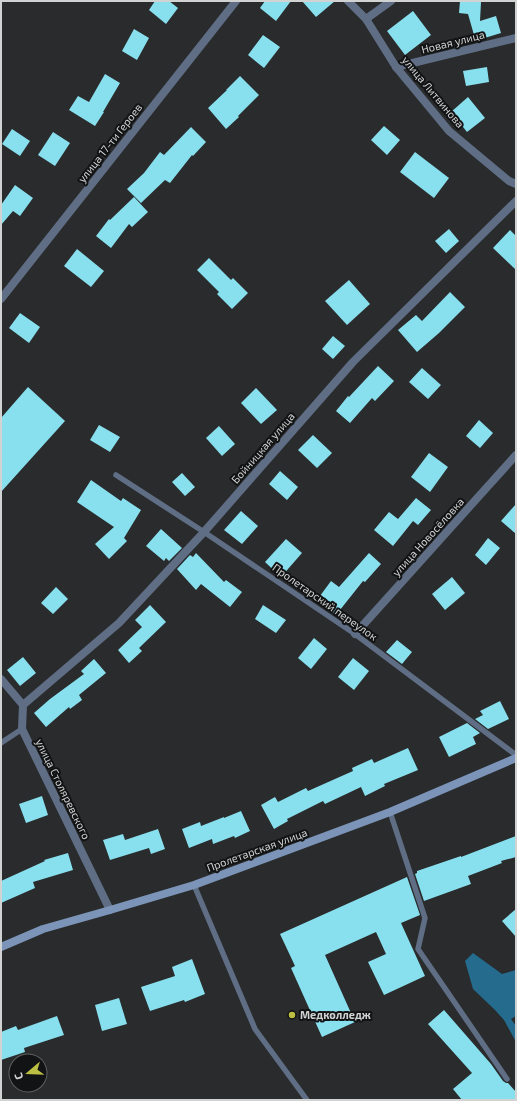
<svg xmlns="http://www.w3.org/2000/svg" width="517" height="1101" viewBox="0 0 517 1101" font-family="'Exo 2',sans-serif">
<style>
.forest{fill:#246b8d}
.building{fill:#88e0ee}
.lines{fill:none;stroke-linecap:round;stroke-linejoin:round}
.lane{stroke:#5f6e85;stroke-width:5.5}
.street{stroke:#5f6e85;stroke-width:8}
.secondary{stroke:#7c94b8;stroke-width:8}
.poi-dot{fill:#bdbf43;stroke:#121314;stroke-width:1.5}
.labels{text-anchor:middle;stroke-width:4;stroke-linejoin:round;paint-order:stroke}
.street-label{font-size:11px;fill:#d1d3d3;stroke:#121314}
.poi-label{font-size:11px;font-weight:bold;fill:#d1d3d3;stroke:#121314;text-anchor:start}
</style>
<rect width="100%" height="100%" fill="#292b2c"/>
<polygon class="forest" points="473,953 502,974 516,970 516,1016 511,1019 516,1026 516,1042 504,1020 495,1010 473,989 465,961"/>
<g class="building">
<polygon points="155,1 169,1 178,8 166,24 149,10"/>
<polygon points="265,1 291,1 276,21 260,8"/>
<polygon points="302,1 335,1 316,17"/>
<polygon points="460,1 481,2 480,21 496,16 501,33 478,40 478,41 476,42 468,14 459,13"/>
<polygon points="413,11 431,35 405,55 387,31"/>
<polygon points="134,29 149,38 137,60 122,51"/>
<polygon points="263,35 280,47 264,68 248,55"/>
<polygon points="487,67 489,82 466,86 463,71"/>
<polygon points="105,74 120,83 103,112 104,112 95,126 69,110 78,96 89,102"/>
<polygon points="240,76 259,95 238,116 239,117 226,129 208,108 227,90 226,90"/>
<polygon points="468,97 485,118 467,132 451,112"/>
<polygon points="384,126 400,140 387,155 371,140"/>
<polygon points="191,127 206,142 193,156 192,155 170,183 165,180 141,203 127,189 144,173 160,152 164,155"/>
<polygon points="12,129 30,141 20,156 2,144"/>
<polygon points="53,132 70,143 55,166 38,155"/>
<polygon points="415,152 449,178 434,198 400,172"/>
<polygon points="15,185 33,198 20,216 13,211 1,225 1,205"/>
<polygon points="134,197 148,212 132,227 129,224 111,248 96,236 109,219 110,220"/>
<polygon points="449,229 459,241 446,253 435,241"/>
<polygon points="510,230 516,236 516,270 493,248"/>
<polygon points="77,249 104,271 91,287 64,266"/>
<polygon points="209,258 231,280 233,278 248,293 232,309 217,294 219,292 197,270"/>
<polygon points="349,280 370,304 347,325 325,301"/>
<polygon points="450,292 465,307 439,333 417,352 398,330 416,315 422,321"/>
<polygon points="20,313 40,327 29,343 9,328"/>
<polygon points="333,336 345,346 333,359 322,349"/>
<polygon points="378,366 394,381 375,401 372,398 350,423 336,411 348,396 349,397"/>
<polygon points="422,368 441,385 428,399 409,382"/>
<polygon points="28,387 65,421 1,492 1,418"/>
<polygon points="256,388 277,410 261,424 241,403"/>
<polygon points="479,420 493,433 480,448 466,436"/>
<polygon points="99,425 120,437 110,452 90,440"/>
<polygon points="219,426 235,444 222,456 206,438"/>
<polygon points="313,435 332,453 317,468 298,450"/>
<polygon points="429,453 448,467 430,492 411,477"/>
<polygon points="280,471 298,487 287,500 269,484"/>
<polygon points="182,473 195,487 185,496 172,482"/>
<polygon points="91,480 121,501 123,498 141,510 124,538 127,541 109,559 95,544 114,527 77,502"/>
<polygon points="416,498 431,510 418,525 413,521 393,546 374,530 389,512 398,519"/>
<polygon points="516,504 516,534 501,521"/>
<polygon points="241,511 258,526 242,544 224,530"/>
<polygon points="161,529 182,548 169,561 166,558 164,561 146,546"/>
<polygon points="488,538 500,548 486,565 475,555"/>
<polygon points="286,539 302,553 281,577 265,562"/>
<polygon points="196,553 224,582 226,580 242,592 230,607 201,584 196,590 177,569 190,555 193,557"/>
<polygon points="369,553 381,564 365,582 363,581 336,615 317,600 331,581 339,587"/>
<polygon points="452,577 465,593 445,610 432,594"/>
<polygon points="56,587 68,599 53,614 41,603"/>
<polygon points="150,605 166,622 139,648 142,651 129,663 118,650 142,627 135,620"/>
<polygon points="263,605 286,620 276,633 255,619"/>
<polygon points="314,638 327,649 311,669 298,658"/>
<polygon points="397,640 412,652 402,664 386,652"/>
<polygon points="23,657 36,673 20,686 7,670"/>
<polygon points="353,658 369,671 354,690 338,677"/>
<polygon points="94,659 106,673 79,695 82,700 70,709 69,707 46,727 34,713 50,699 84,674 81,671"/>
<polygon points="500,701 509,719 488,729 475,719 483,715 480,711"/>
<polygon points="467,723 480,733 473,737 476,744 449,757 439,737"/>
<polygon points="408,748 418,770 384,784 385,786 365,796 361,787 325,804 323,801 287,819 288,821 274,829 261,805 275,797 278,802 306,788 308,791 353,771 352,768 372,759 374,763"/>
<polygon points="42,796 48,815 26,823 19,804"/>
<polygon points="241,811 250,831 235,838 234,836 213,844 212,839 189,848 182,829 200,822 201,826 224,817 224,818"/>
<polygon points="158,829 165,849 151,854 149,848 110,860 103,840 123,834 125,840"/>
<polygon points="516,836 516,857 501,861 502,863 468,876 471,884 424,901 415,874 417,873 417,871 461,856 461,857"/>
<polygon points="68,853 73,870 33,882 35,888 1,903 1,881 45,861 44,860"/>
<polygon points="407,877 420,915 401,923 425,976 384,995 368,962 386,954 376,932 325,955 355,1022 322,1037 291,968 295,966 280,934"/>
<polygon points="516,909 516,937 502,921"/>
<polygon points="192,959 205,994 185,1002 184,1000 150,1011 141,987 175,976 172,967"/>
<polygon points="119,998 127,1024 102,1031 95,1005"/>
<polygon points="444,1010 491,1064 503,1081 506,1083 508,1083 516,1092 516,1100 462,1100 453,1089 472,1073 428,1024"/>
<polygon points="57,1016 64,1035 24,1048 25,1052 1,1060 1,1032 16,1026 18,1030"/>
</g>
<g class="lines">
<g class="lane">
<polyline points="116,475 204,532 355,634 516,755"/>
<polyline points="1,743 22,729"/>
<polyline points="390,812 425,918 418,949 507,1079"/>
<polyline points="194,885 255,1029 307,1100"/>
</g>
<g class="street">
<polyline points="348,1 366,19 396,67 449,131 509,181 516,184"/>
<polyline points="366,19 391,1"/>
<polyline points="396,67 516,38"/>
<polyline points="1,299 236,1"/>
<polyline points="355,634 516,455"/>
<polyline points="1,679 23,705 22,729 110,910"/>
<polyline points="23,705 119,623 204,532 353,362 516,201"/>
</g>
<polyline class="secondary" points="1,947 43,929 110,910 194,885 390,812 516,758"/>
</g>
<circle class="poi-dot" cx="292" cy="1015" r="4"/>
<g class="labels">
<g class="street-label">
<text transform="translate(453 42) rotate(-14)" y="4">Новая улица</text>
<text transform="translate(433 92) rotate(50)" y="4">улица Литвинова</text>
<text transform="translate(110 143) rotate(-52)" y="4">улица 17-ти Героев</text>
<text transform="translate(263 448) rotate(-49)" y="4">Бойницкая улица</text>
<text transform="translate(428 537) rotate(-48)" y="4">улица Новосёловка</text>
<text transform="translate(325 602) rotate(35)" y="4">Пролетарский переулок</text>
<text transform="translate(63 789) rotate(64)" y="4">улица Столяревского</text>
<text transform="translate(257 850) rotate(-20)" y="4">Пролетарская улица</text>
</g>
<g class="poi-label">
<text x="300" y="1019">Медколледж</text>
</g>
</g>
<rect width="517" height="1101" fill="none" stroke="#d1d3d3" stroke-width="4"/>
<g transform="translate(28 1073) rotate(251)"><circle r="19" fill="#121314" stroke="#5e6060"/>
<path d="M0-3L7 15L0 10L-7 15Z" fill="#bdbf43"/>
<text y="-6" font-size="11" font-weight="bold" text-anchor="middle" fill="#d1d3d3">С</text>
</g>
</svg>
